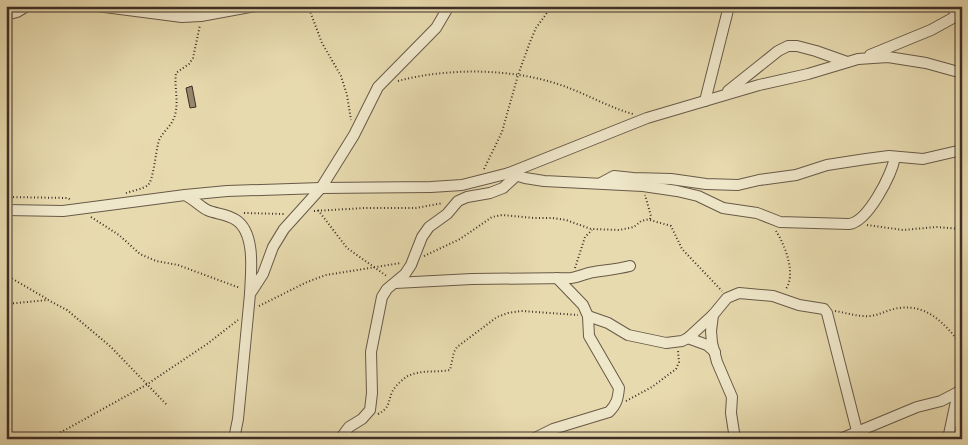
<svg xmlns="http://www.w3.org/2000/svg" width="968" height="445" viewBox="0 0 968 445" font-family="'Sorts Mill Goudy',serif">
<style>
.building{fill:#95886d;stroke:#3d2f26}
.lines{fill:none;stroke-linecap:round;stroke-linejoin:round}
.minor-casing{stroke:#685a48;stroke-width:12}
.path{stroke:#3d2f26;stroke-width:2;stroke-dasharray:1 2.5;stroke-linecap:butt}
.minor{stroke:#efe7ca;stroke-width:10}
</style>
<rect width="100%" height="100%" fill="#e7daae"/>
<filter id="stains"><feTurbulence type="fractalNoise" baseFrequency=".004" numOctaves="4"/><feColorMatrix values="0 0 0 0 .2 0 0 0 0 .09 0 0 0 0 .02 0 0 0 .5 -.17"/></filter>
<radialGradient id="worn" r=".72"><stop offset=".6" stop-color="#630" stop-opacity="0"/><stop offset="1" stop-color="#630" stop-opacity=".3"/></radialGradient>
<polygon class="building" points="192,86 196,107 190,108 186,88"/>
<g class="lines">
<g class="minor-casing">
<g id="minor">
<polyline points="97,6 182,17 201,16 256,6"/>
<polyline points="951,6 962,22"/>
<polyline points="6,15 17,12 27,6"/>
<polyline points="870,55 931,30 962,13"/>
<polyline points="728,91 778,51 788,46 797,46 816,51 847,62"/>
<polyline points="705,101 729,6"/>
<path d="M509,173L525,178L544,181L643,186L677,191L698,196L723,208L757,213L780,222L849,224C868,222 892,174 895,157"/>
<polyline points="601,183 614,176 633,178 671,179 706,184 738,185 759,180 796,175 827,165 866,159 889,156 923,159 962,150"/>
<path d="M185,195C193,199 201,207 207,210C216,214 227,214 236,220C256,233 251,273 250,293"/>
<polyline points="6,210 63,211 185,195 227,191 321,188 431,187 462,185 509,173 647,118 759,85 808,74 858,59 888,57 926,63 962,73"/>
<path d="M395,283L472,279L571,278C579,277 586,273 594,272C607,270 618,269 630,266"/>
<polyline points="588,316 608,323 628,335 666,343 682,341 688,338 713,315"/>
<polyline points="688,338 707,345 715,352"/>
<polyline points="234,439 238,419 250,294 263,274 273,247 284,229 321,188 354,135 378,87 436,28 449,6"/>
<polyline points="340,439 349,427 362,419 370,410 372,393 371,352 382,297 387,289 405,274 411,265 422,237 429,227 447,214 458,201 467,197 490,193 503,188 516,176"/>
<path d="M533,439L553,429L609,412C617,404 618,398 619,388L589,336L588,316L583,305L557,278"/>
<polyline points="735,439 731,413 732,397 717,362 712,343 711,331 713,315 727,298 739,293 773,296 799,305 824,309 827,313 857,431"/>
<polyline points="840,439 917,407 941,401 962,390"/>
<polyline points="948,439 958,392"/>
</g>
</g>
<g class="path">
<polyline points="308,6 322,43 341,76 347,95 351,120"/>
<path d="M398,81C450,67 518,68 569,88C590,96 611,108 633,114"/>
<polyline points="484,169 502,132 518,75 530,42 536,28 552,6"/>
<path d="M126,193C132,191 143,189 148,185C153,181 156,152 158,144C160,133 172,127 175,115C179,101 174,87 176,73L189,64L193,58L200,25"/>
<polyline points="6,197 68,198 71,200"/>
<polyline points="318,210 347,248 388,277"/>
<polyline points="314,211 365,208 416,208 443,203"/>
<polyline points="244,213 284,214"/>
<polyline points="91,217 119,235 140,254 156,261 178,265 240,288"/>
<polyline points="650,220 671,226 682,249 722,291"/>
<polyline points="867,225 903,230 936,227 962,229"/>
<path d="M776,231C785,245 797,275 785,290"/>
<polyline points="424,256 460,239 492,217 502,215 534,218 553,218 566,220 591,229 619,230 634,227 641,221 650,219 651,216 645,195"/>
<polyline points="575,268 585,237 592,230"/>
<polyline points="6,275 47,299"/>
<polyline points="6,304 48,300 67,310 111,347 167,405"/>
<polyline points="259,306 307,282 326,275 401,263"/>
<path d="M835,311C847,313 858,317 870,316C880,315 889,309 899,308C929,304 945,325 962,345"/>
<polyline points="626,401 652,387 676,369 679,362 678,351"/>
<path d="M378,414C390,408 388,402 392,392C395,386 401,381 406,377C420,369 435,373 450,370L454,352L457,347L497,317L508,313L521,311L578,315"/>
<polyline points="52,439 56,435 146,385 207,344 238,320"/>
</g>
<use href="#minor" class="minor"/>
</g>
<rect width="968" height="445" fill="none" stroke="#e7daae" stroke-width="25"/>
<rect x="8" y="8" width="953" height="430" fill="none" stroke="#3d2f26" stroke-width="2.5"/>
<rect x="12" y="12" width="943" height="420" fill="none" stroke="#3d2f26"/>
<rect width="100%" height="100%" filter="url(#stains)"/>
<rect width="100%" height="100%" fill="url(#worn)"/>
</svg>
